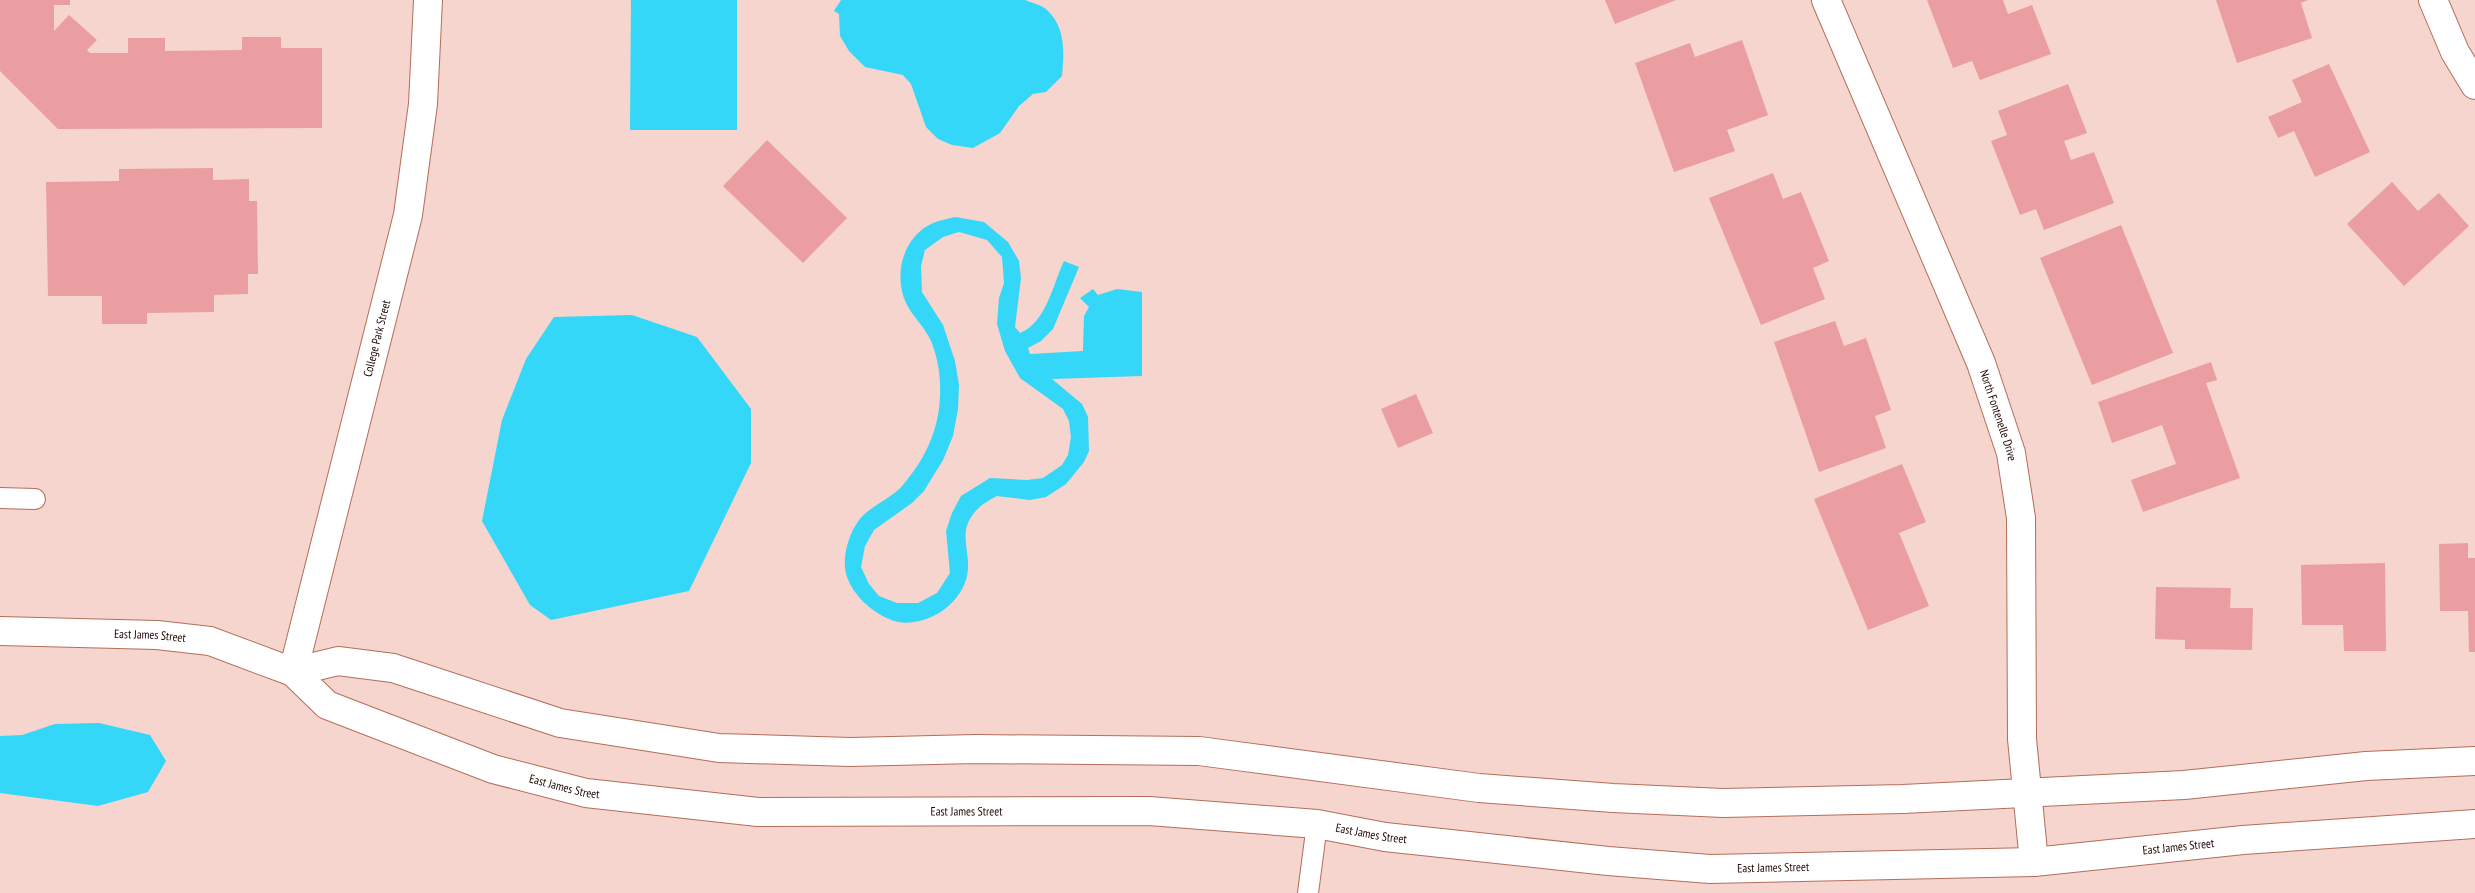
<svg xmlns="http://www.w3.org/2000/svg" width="2475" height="893" viewBox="0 0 2475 893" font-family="'PT Sans Narrow',sans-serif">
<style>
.water{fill:#34d7f8;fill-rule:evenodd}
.building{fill:#eb9ea2}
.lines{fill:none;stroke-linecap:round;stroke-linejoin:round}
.service-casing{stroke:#b36e5b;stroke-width:22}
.minor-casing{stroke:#b36e5b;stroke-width:30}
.tertiary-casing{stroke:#b36e5b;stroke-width:30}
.service{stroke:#fff;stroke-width:20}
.minor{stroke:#fff;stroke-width:28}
.tertiary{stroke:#fff;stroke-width:28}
.labels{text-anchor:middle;stroke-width:4;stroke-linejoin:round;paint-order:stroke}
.street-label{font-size:12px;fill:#200703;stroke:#f7e7e2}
</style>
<rect width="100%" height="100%" fill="#f5d5cd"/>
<g class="water">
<polygon points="631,0 737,0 737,130 630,130"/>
<path d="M841,0H1025C1032,3 1042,5 1047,10C1066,28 1064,52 1062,76L1046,92L1033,94L1019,106L1000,133L973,148L952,145L938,139L926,127L911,84L903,75L865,67L849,51L840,36L839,14L834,11Z"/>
<path d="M955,217L984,222L1008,242L1019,261L1021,278L1015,327L1020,333C1046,323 1053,284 1064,261L1079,267L1053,329L1041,341L1028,348L1030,354L1083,351L1084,316L1089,307L1080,298L1093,289L1098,295L1117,289L1142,292V376L1052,379L1082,404L1088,417L1089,451L1084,462L1066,484L1046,497L1030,500L997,496C985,502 974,509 968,523C962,537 969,553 968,568C967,591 949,610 929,618C915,623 902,625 889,619C871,611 854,596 847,577C841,560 848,535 859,520C870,506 891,499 903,485C925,459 939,430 940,396C941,377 938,358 931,341C925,327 912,316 906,303C893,275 903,236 933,223C940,220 948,219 955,217ZM959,232L987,240L1002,257L1004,283L999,298L997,324L1005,351L1020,378L1063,409L1069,421L1071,437L1068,455L1062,465L1043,478L1027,480L990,478L961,496L952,513L946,531L950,573L937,593L918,603H897L879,596L869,584L861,567L865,546L874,530L912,503L924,491L943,460L953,436L958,409L959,385L955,361L943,325L922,292L921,266L925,250L943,237Z"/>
<polygon points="632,315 697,337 751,409 751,463 689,591 551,620 530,605 482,521 502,420 526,359 554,317"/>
<polygon points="99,723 150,735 166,761 148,792 98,806 0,793 0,736 22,735 55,724"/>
</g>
<g class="building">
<polygon points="0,0 70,0 70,5 54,5 54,31 69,15 97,40 87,50 90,53 128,53 128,38 165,38 165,51 242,50 242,37 281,37 281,48 322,48 322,128 58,129 0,71"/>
<polygon points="1605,0 1676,0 1615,24"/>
<polygon points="1927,0 2003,0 2008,14 2032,5 2051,54 1980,80 1972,61 1953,68"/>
<polygon points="2216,0 2308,0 2301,3 2312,38 2237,63"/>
<polygon points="1742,40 1768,115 1727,130 1735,151 1674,172 1635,63 1690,43 1695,57"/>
<polygon points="2329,64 2370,152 2315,177 2294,131 2278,138 2268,117 2302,102 2292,80"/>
<polygon points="2068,84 2087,133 2064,141 2071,160 2094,152 2114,203 2044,230 2036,209 2020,215 1991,141 2007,135 1998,111"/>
<polygon points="767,140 847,218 803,263 723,186"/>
<polygon points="213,168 213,180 249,179 249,201 257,201 258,274 248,274 248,294 214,295 214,312 147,313 147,324 102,324 102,296 48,296 46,182 119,181 119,169"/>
<polygon points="1773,173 1783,199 1801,192 1829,261 1813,268 1825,299 1761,325 1709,198"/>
<polygon points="2392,182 2418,211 2439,193 2469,226 2404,286 2347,224"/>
<polygon points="2121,225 2173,353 2092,385 2040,258"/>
<polygon points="1835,321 1844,346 1866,338 1891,410 1875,416 1886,448 1819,472 1774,342"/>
<polygon points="2211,362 2217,380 2206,383 2240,478 2143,512 2131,480 2176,464 2162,425 2112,443 2098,402"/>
<polygon points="1416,394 1433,433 1398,448 1381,409"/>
<polygon points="1902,464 1926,522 1899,533 1929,606 1868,630 1814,499"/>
<polygon points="2468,543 2468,558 2475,558 2475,652 2469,652 2468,611 2440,611 2439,544"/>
<polygon points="2385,563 2386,651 2344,651 2343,625 2302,625 2301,565"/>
<polygon points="2156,587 2231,588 2230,608 2253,608 2252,650 2185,649 2185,640 2155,639"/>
</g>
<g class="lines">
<g class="service-casing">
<g id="service">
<polyline points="0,498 35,499"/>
<polyline points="1308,893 1317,824"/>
</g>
</g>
<g class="minor-casing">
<g id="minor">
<path id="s1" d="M1826,0L1981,363L2011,453L2021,518L2022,739L2034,862"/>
<polyline points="2433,0 2455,52 2475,85"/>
<path id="s2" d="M293,672L408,215L423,104L428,0"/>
</g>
</g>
<g class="tertiary-casing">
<g id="tertiary">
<path id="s3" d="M0,631L157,635L210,641L293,672"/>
<path id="s4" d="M2475,761L2366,766L2184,785L1903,799L1723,803L1613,798L1479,788L1199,751L976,749L850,752L719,748L560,723L393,668L338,661L293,672L327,705L493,769L586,793L758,812L1149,811L1317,824L1385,837L1608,861L1710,869L2034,862L2243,840L2475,824"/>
</g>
</g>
<use href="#service" class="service"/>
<use href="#minor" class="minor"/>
<use href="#tertiary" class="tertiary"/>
</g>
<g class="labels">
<g class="street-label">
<text dy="4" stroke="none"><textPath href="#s2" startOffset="344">College Park Street</textPath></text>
<text dy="4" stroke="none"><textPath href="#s1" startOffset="450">North Fontenelle Drive</textPath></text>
<text dy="4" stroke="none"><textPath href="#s3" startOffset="150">East James Street</textPath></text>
<text dy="4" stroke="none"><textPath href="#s4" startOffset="2498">East James Street</textPath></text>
<text dy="4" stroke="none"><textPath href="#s4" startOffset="2902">East James Street</textPath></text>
<text dy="4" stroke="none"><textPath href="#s4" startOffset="3308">East James Street</textPath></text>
<text dy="4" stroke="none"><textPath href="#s4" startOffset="4118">East James Street</textPath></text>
<text dy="4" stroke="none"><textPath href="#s4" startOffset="3712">East James Street</textPath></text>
</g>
</g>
</svg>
